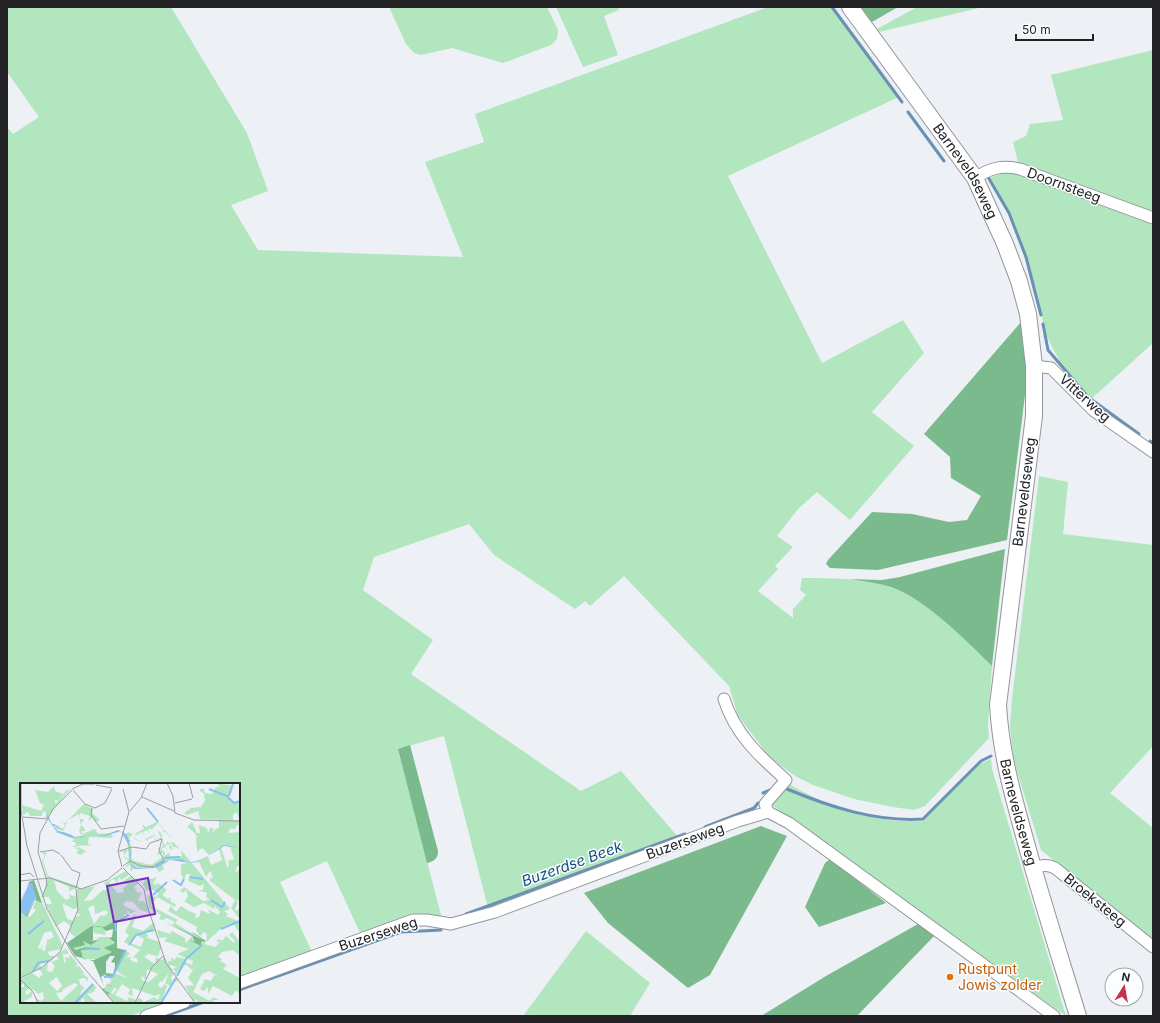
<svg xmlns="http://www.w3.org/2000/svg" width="1160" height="1023" viewBox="0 0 1160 1023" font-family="Inter,sans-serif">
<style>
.green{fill:#b2e6bf}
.forest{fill:#7bba8c}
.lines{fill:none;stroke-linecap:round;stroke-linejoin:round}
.stream{stroke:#6991b4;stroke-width:3}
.street-casing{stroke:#92959a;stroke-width:13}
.secondary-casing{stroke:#92959a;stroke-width:18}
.street{stroke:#fff;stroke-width:11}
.secondary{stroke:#fff;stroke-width:16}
.food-dot{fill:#e8710a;stroke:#fcfdff;stroke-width:1.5}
.labels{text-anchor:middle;stroke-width:3;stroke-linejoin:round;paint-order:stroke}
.street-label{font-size:14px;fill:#232325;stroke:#fcfdff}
.food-label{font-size:14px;fill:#c56008;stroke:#fcfdff;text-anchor:start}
.water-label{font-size:15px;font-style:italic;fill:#145381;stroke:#fcfdff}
.inset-river{fill:none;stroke:#87c0f2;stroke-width:2}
.inset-road{fill:none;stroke:#9c9ea2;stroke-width:1}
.view{fill:#7b2cbf;fill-opacity:0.15;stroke:#7b2cbf;stroke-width:2}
.inset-edge{fill:none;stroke:#232325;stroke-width:2}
</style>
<rect width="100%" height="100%" fill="#edf0f5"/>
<g class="green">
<path d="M7,7H171L247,133L268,191L231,205L258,250L463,257L425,162L484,142L475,114L768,7H833L899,97L728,176L822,363L903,320L924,353L872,412L914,446L850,520L817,492L798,509L777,536L793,547L775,566L778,569L758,591L793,618V609L806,595L800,590L802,578C832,578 862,578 891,587C924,598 968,641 992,666L988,724L989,738L925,806L914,810L893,807L854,799L813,785L797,777L781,766L768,755L738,716L729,686L624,576L590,606L585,601L575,609L494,555L469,524L374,557L363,590L433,640L411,674L581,791L621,771L679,838L488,908L444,736L398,749L442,919L361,935L327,861L280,882L312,952L239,978V784H21V1002H170L130,1016H7V127L13,134L39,117L7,72Z"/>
<polygon points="389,7 547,7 558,30 557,39 551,45 503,63 452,48 421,55 414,53 406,44"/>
<polygon points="556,7 618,7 619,10 604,16 618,55 583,67"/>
<polygon points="917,7 983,7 879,32 877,29"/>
<polygon points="1153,50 1153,214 1018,163 1013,142 1026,136 1030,124 1063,120 1051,75"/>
<polygon points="1004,173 1021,175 1153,223 1153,343 1090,400 1064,370 1046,335 1037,293 1016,230 1002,201 988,178"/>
<polygon points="1039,476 1068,482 1063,534 1153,545 1153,746 1110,793 1153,828 1153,942 1041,850 1013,758 1010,726 1012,698"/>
<path d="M991,759L992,769L1066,1016L769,803L787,783C831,808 872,823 923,821L980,764Z"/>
<polygon points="586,931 650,983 630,1016 523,1016"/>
</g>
<g class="forest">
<polygon points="861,7 898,7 872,22"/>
<polygon points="1021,322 1026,368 1025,395 1007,540 878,570 830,568 826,564 828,560 872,512 912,514 949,522 967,520 981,496 951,478 950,457 924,434"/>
<path d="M1005,549L992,666C967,641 924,598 891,587C877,583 863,581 849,579L882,580L900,577Z"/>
<path d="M410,745L438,851C438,859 434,861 427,863L398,749Z"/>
<polygon points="761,826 787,836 710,975 688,988 608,923 584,893"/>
<polygon points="830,859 886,903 819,927 805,907 825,863"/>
<polygon points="918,924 935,935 857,1016 761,1016 826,976"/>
</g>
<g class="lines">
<g class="stream">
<polyline points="832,7 902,102"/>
<polyline points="908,112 944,161"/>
<polyline points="988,177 1009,213 1026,257 1041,315"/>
<polyline points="1043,324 1048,350 1088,397 1139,434"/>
<polyline points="1150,441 1153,443"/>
<path d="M787,789C830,807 876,822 923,819L981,761L991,756"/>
<polyline points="763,793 773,789"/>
<polyline points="705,827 754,808 758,803"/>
<polyline points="466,914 685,834"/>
<polyline points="239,990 401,932 441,930"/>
<polyline points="165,1016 204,1002"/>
</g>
<g class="street-casing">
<g id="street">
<path d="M975,178C990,168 1002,165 1020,169L1153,218"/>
<polyline points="1034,366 1051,368 1094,411 1153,452"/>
<path d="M724,699C735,734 759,756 786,780L765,804L768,812"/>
<path d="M1033,869C1041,865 1047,864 1055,868L1153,947"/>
<polyline points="239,983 413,920 427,920 451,924 495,912 738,821 768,812 789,823 1054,1016"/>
<polyline points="146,1016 185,1002"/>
</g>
</g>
<g class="secondary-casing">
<g id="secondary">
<path id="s1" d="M850,7L975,178L1005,244L1019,281L1028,314L1034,366V416L998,705C1001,754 1012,792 1025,839C1041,898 1060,957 1078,1016"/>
</g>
</g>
<use href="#street" class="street"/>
<use href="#secondary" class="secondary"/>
</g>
<circle class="food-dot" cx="950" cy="977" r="4"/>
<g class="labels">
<g class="street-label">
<text dy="5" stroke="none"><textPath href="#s1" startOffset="201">Barneveldseweg</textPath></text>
<text transform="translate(1064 185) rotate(20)" y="5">Doornsteeg</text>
<text transform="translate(1085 398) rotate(42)" y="5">Vitterweg</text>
<text transform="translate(1024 492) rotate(-83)" y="5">Barneveldseweg</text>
<text dy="5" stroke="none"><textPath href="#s1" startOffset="861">Barneveldseweg</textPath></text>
<text transform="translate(685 841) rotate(-20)" y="5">Buzerseweg</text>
<text transform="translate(1095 900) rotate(39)" y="5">Broeksteeg</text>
<text transform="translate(378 934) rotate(-18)" y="5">Buzerseweg</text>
</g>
<g class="food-label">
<text x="958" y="974">Rustpunt<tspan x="958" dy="16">Jowis zolder</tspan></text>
</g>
<g class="water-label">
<text transform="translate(572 864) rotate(-20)" y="5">Buzerdse Beek</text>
</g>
</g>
<g transform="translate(20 783)">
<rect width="220" height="220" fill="#edf0f5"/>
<path d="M195,0L213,3L208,14L214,20L220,18V36L216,29L213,32V37L180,36L178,28L167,32L164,30L171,25L181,24L185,18L184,11L179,7L183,5L185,10L192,11L196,4L201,3ZM34,3L35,8L43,11L38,18L34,16L36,21L46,8L50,6L27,35L24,34L27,33V30L23,28L22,33H10L8,29L3,32L2,22L21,28L24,22L20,20L15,7L28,9ZM64,21L73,26L72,30L80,37L76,39L72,35L68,38L70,33L60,30V36H64L61,41L66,48H62V51L75,46L78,51L93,50L91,51L93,53L91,55L69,54L68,61L72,62L56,63L66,68L61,72L56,70L59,67L55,65L58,64H52L56,62L55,59H52L54,56L35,49H43L53,55L63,54L59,48L61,43L59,31L48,37L43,48L37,46L34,41L43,46L45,41L41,39L45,40ZM136,37L153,57L144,48L141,50L144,62L147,61V58L149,60L153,59L160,66L152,63V60L150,61L153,67L149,65L150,61L147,62L145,63L149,70L145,64L141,66L145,70L144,73L149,70L150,73H162L161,67L210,126L204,128L208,131L206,133L220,139L219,149L213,140L204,143L184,161L195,164L200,159L196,158L199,156L202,158L206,153L214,160L215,158L209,152L212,149L220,159V173L213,167L202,169L198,174L202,176L200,178L207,182L203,186L220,195V212L216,207L212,213L193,203L188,211V204L184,208L180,206L185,196L191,198L194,192L201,195L189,188L182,191L173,209L190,218L193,214L199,217H193L194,220H177V217L174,218L165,203L174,202L168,195L175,183L172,187L167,182L162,183L155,192V187H151L157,184L147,181L146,178H152L150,174L155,177L156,174L166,176L165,179L172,182L173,178L157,171L169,166L144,158L147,155L146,154L139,155L137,147L150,151L152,148L165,155L166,160L172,153L173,157L183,160L181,157L152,142L155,139L147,135L142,137L139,136L141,132L129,125L127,112L136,114L139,110L131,106L127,108L123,102L124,98L137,94L133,100L136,102L138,100L147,107L142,112L148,116L150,114L151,119L156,121L155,124L137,114L131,123L158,137L155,140L186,159L187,151L184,149L180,153L176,147L177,144L148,128L151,123L156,129L161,123L169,128L167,131L170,128L176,131L175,135L179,134L181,127L190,131L188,126L198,132L200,129L195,123L194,126L184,120L174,124L162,117L165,118L168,113L166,107L163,110L160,108L164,104L183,118L190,117L186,114L187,110L178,107H183L184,101L180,103L168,98L170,91H166L164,97L161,91V81L169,80L165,77H146L142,80L144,86L139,89L135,84L114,85L111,89L110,81L105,86L109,77L107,79L108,77L104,74V69H99L108,66L104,73L109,76L107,56L109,59L106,53L103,54L108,49L113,51L109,55L112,68L111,75L114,78L131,82L143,74V70L137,72L140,67L137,65L140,66L143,63L142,56L135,57V53L128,56V58L125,56L134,52L133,47L136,57L141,55L137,47L141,50L144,47L138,40L132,46H128L130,51L127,47L123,49L125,53L122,49L115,53V56L124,59L119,58L118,61L119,58L114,56L116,50L124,46L122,41L126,44L137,39ZM199,37L220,38V42H217L215,46H210L208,50L220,49V83H217L215,89L220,87V118L215,117L218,119L215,127L217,128L220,124V136L211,125L215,117L189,97L193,94L190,88L186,94L179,79L172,80L188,73L191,82L202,77L199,66L189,72L182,65L177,69L176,55L179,52L176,54V51L167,44L172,39L177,50H180L179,42L187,45L188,51L190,45H193V50L195,46L199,45ZM205,62L210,64L214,76L208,78L209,83L207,84L201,64ZM27,69L23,78L28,93L60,104L49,108V104L34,97L37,108L46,117L50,115L49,111L55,114L57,106L75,103L64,118L72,117L83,107H89L84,100L106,88L109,92L101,97L99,94L97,100L94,96L89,99L97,110L104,109L103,105L108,101L100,100L111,93L119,100L114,104L118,110L122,109L118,118H124L131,131L119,126L113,119L107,118L103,121L106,124L116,128L110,131L107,126L108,132L104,131V134L84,144L86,152L74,150L72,142L55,154L49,149L51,143L44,138L36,144L26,121H32L29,114H23L27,94L22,78L25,72L22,70ZM42,120L53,126L58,125L57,130L61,132L55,134L53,138L56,139L47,136ZM74,122L75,131L86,127L88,130L84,133L81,132L74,141L68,125ZM16,117L22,120L21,117L42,161L41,166L27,169L30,173H36L31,178L19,180L22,185L28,180L27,188L32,189L35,183L31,179L39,176L36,173L46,165L49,171H43L44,179L46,180L45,174L49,175L50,172L57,180L56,184L59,183L64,190L59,193L64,191L68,195L67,199L65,195L59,196L60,201L65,206L62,207L60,212L73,201L76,204L74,209L67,211L77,220H63L65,217L61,214L62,216L59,220H45L46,218L44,220H18L15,215L21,218L24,215L23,209L18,211L14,207L7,206L5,211L7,212L12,208V214L4,218L5,220H0V204H4V200L0,203V196L12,190L19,195L23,191L19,186L2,194L0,191L2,187L0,184V146L2,145H0V130L10,134L16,127L13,125ZM31,148L34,154L27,157L25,168L22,167L23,160L21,166L18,165L24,150ZM37,194L42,203L37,208L29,200ZM54,200L58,202L41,218L36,210L43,209L42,207ZM114,131L116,133L112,144L123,148L134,139L136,148L132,149L133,154L131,147L125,150L128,152L127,155L140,159L141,165L138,173L128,171L124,174L135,181L136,174L142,177L144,173L154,191L151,194L152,198L156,194L159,198L153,199L150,203L145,200L149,190L142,199L140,198L138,203L142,205L144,201L147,203L141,220H116L118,215L123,217L122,220L134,214L138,217L140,211L135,213L112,205L113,213L108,211L110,206L102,201L95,212L107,218L109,214L116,217L115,220H94L79,204L88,212L90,210L84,207L87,202L94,205L91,210L93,211L97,206L89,202L94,190L108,195L95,187L105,168L110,170L106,175L111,174L110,177L117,180L118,176L113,174L120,167L104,159L109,152L105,149ZM116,152L124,156L121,164L111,160ZM127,186L138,191L129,199L123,198L121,195L122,193L126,197ZM79,154H89L94,161L91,162L92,169L80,176H63L61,167L52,166L50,162L53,165L64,162V158L71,162Z" fill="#b2e6bf" fill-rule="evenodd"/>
<path d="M14,97L22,120L15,117L7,134L0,129L6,132L16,115L11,100L8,101L0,122V120L9,99ZM143,138L183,157L171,149L174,150L186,158L181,159V163L169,157L175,159L172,153ZM93,139L97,140V165L105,167L93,193L87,201L97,206L87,202L84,207L90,210L88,212L82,206L85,205L91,195L85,194L86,191L81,194L84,203L73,178L55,173L47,160L71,143L84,144ZM73,143H81L86,148L93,146L92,154L89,155L95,160L84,165L92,169L74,177H72L80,167L72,177L63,176L61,167L77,166L67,164L56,167L53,165L65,162L63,158L71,162L78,157L70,158L73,157ZM90,173H95L91,179L95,180V184L93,191L86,190V179Z" fill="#7bba8c" fill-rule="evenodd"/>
<path d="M0,21L26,29L32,41H34L43,47L47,38L43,47L33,42L38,48L43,49L52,52L54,54L61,53L65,54L70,51L85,52L98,47L101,48L106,51L109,57H111L109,58L111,72L110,80L116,85L134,84L144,78L149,77L162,76L170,80L172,79L177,78L184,76L202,63L205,62L220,65L204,63L182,77L171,80L150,77L138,84L133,85L115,86L110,81L109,63L101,48L85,53L71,51L65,54L53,55L37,49L27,35L26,29ZM9,100H12L16,114L6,132L0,129V122Z" fill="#87c0f2"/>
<path class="inset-river" d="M189,6L207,13L214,20L220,18M209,13L213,1M127,25L138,39M145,75L160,74M170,94L183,96M153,97L161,102L164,96M133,112L147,99M191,117L202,124L205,119M201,146L220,138M96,148L95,140L109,132M8,151L24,138M109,162L116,152L133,147M65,165L80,166M13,188L18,180L29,178M157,193L166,176L182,162M84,194L93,193L106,167M55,220L73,201M141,220L156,195"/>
<path class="inset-road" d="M1,0V27L7,63L27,126L53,172L94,220M147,0L153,13L155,30L174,37L220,38M169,0L173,15M76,2L92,5M52,6L63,1H75M103,6L109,29M53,7L65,21L75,25L85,20L92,6M122,14L154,28M155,20L172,16M72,25L71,32L81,46L104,43M110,28L121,15L127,0M3,34L27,36M99,68L112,64L126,66L130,60L142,56L139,68L144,77M20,69L33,67L40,71M41,72L52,87L60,90M103,83L110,78L121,83L133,84L144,77M102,84L98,68L109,29M103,85L124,106L127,122L146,180L175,220M0,92L10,90L14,94M26,95L18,69L20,50L33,26L52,7M0,98L30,95L61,106L87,97L102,85M56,105L60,90M22,114L27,102L26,95M0,195L21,185L40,169L58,127L56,106M0,196L13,209L18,220M115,220L132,184L144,172"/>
<path class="view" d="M128,95L135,131L94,139L87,103Z"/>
<rect width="220" height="220" class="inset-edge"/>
</g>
<rect width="1160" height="1023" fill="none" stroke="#232325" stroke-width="16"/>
<g transform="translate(1124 987) rotate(11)"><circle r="19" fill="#fcfdff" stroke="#a5a6a8"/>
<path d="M0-3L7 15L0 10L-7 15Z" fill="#c4334d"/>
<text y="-6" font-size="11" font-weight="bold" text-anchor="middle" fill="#232325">N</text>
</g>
<path d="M1016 34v6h77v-6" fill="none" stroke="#232325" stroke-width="2"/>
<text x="1022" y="34" font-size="12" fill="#232325" stroke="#fcfdff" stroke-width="3" paint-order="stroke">50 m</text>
</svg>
